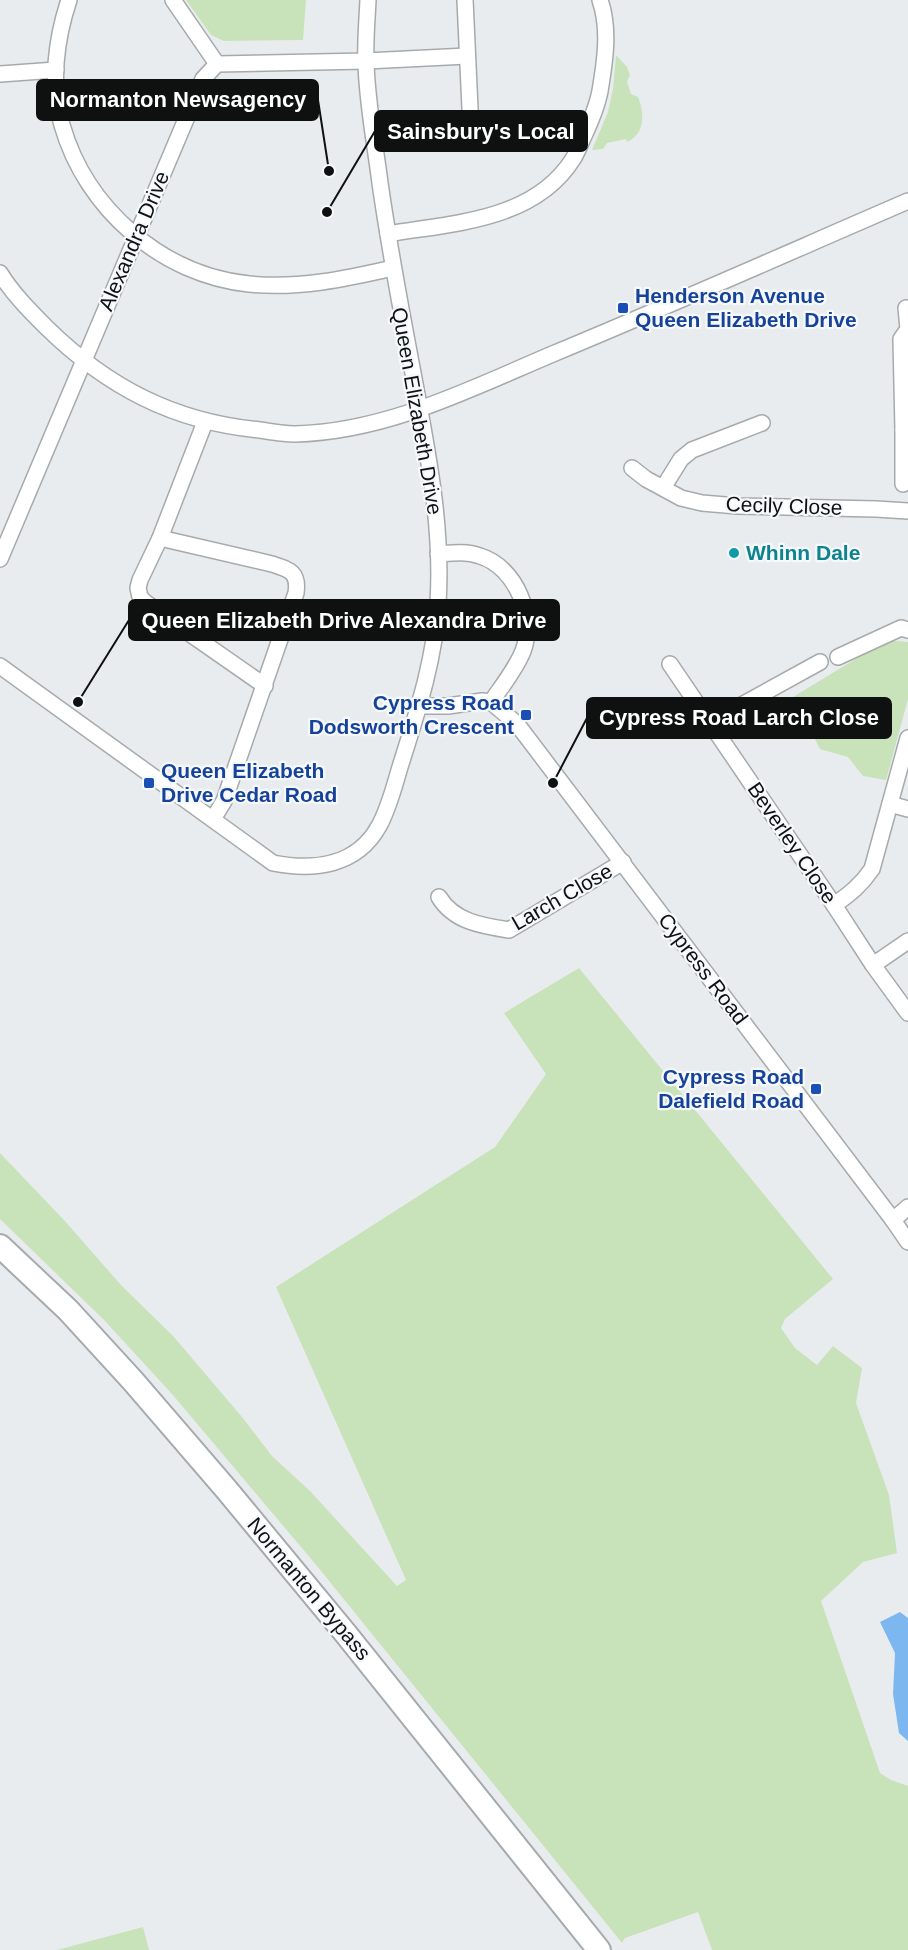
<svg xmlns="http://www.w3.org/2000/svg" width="908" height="1950" viewBox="0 0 908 1950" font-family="Arial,sans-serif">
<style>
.green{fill:#c8e3b9}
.water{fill:#7cb7f0}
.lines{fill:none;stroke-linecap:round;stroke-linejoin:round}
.minor-casing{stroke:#a7aaad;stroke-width:18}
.primary-casing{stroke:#a7aaad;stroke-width:26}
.minor{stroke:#fff;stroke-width:15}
.primary{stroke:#fff;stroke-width:22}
.transit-dot{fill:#1a4fb4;stroke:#f6f9fc;stroke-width:2}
.culture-dot{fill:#0f9aa8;stroke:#f6f9fc;stroke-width:2}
.labels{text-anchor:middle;stroke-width:4.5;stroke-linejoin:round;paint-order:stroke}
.street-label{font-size:21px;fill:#0f1111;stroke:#f6f9fc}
.transit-label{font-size:21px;font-weight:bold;fill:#164399;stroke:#f6f9fc;text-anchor:start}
.culture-label{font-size:21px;font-weight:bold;fill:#0d838f;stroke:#f6f9fc;text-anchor:start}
.leader{fill:none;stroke:#0f1111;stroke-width:2}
.callout-dot{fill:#0f1111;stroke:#f6f9fc;stroke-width:2}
.callout{fill:#0f1111;stroke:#0f1111;stroke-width:2}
.callout-label{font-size:22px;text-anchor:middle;font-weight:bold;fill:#fff}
</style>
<rect width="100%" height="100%" fill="#e9ecef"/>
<g class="green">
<polygon points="186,0 306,0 303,40 224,41 211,35"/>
<path d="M616,55L627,67L630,75L627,82L631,94L638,97C645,114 645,134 627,142L626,139L607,143L603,149L592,150L608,112L613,89Z"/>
<polygon points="887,640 908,642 908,699 886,780 863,776 848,757 820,749 793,697"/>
<polygon points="579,968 833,1279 785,1319 781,1328 795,1348 817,1365 833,1346 862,1368 856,1403 889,1495 897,1553 863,1562 821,1601 880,1773 891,1780 908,1786 908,1950 712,1950 698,1912 625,1938 622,1943 317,1566 172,1394 104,1320 0,1219 0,1153 64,1220 121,1285 174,1337 242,1417 272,1456 310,1491 397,1586 406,1580 276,1287 495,1147 546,1074 504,1013"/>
<polygon points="143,1927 149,1950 57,1950"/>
</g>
<polygon class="water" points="900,1612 908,1618 908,1741 899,1733 893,1694 895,1653 880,1622"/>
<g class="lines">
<g class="minor-casing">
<g id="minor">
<path d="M69,0C56,39 50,85 62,125C86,209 162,275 249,284C298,289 345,279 393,268"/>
<polyline points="173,0 217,64"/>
<polyline points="465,0 471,130"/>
<polyline points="0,74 56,70"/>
<path d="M388,234C452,223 534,221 573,159C577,153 580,145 583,138C590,123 597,107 600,91C605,61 610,29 600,0"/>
<path d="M0,273C12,293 30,311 46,327C107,387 174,422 260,430C272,432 284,434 295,434C387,432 472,388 555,353C673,304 790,252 908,201"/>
<polyline points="906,308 908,329 901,339 903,430 908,430"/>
<polyline points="205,422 160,538 140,580 138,588 140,597 146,603 265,686"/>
<polyline points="903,430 903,484"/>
<polyline points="632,468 646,479 681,498 702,503 737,506 876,509 908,511"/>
<polyline points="663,488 681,459 692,450 762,423"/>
<path d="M160,538L272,564C290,570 299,572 296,593L224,801L213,819"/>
<polyline points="0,559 203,79 217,64 366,61 467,56"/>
<polyline points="838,657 901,628 908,630"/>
<polyline points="670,664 834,905 873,965 908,1013"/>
<path d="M0,666L273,863C314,871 357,866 379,826C389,808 394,787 400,767C417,713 435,659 438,603C443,525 427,449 413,373C401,310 389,246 380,183C375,143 367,103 366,63C365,42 367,21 368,0"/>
<polyline points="491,702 517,724 893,1220 908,1242"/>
<path d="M419,706H448L482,701L491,702C502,686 516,669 523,651C536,617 516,567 480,556C466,551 452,553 438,554"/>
<polyline points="709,723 820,662"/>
<polyline points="890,804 908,809"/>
<path d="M439,897C454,922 483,926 509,930L623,862"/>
<path d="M834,905C850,894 861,885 872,869L908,738"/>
<polyline points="873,965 908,941"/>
<polyline points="893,1220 908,1207"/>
</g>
</g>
<g class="primary-casing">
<polyline id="primary" points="0,1246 68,1310 133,1381 226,1489 346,1634 599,1950"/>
</g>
<use href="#minor" class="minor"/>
<use href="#primary" class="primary"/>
</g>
<g class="transit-dot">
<rect x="617" y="302" width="12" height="12" rx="3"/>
<rect x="520" y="709" width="12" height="12" rx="3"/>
<rect x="143" y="777" width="12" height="12" rx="3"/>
<rect x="810" y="1083" width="12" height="12" rx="3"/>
</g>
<circle class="culture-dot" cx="734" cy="553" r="6"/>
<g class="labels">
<g class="street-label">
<text transform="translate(134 241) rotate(-67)" y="7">Alexandra Drive</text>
<text transform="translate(417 411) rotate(80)" y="7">Queen Elizabeth Drive</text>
<text transform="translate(784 506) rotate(2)" y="7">Cecily Close</text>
<text transform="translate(792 843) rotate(56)" y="7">Beverley Close</text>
<text transform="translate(562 897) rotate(-30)" y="7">Larch Close</text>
<text transform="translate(703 969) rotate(53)" y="7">Cypress Road</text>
<text transform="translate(309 1589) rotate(50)" y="7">Normanton Bypass</text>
</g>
<g class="transit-label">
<text x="635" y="303">Henderson Avenue<tspan x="635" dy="24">Queen Elizabeth Drive</tspan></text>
<text x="514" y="710" text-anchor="end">Cypress Road<tspan x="514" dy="24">Dodsworth Crescent</tspan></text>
<text x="161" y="778">Queen Elizabeth<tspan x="161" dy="24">Drive Cedar Road</tspan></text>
<text x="804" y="1084" text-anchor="end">Cypress Road<tspan x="804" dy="24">Dalefield Road</tspan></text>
</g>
<g class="culture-label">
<text x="746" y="560">Whinn Dale</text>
</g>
</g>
<path class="leader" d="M329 171L318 100M327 212L375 131M78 702L129 620M553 783L587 718"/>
<g class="callout-dot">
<circle cx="329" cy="171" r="6"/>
<circle cx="327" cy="212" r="6"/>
<circle cx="78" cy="702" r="6"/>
<circle cx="553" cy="783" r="6"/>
</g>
<g class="callout">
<rect x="37" y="80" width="281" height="40" rx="6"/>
<rect x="375" y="111" width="212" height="40" rx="6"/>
<rect x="129" y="600" width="430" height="40" rx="6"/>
<rect x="587" y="698" width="304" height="40" rx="6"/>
</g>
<g class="callout-label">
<text x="178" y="107">Normanton Newsagency</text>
<text x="481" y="139">Sainsbury's Local</text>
<text x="344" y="628">Queen Elizabeth Drive Alexandra Drive</text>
<text x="739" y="725">Cypress Road Larch Close</text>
</g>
</svg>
